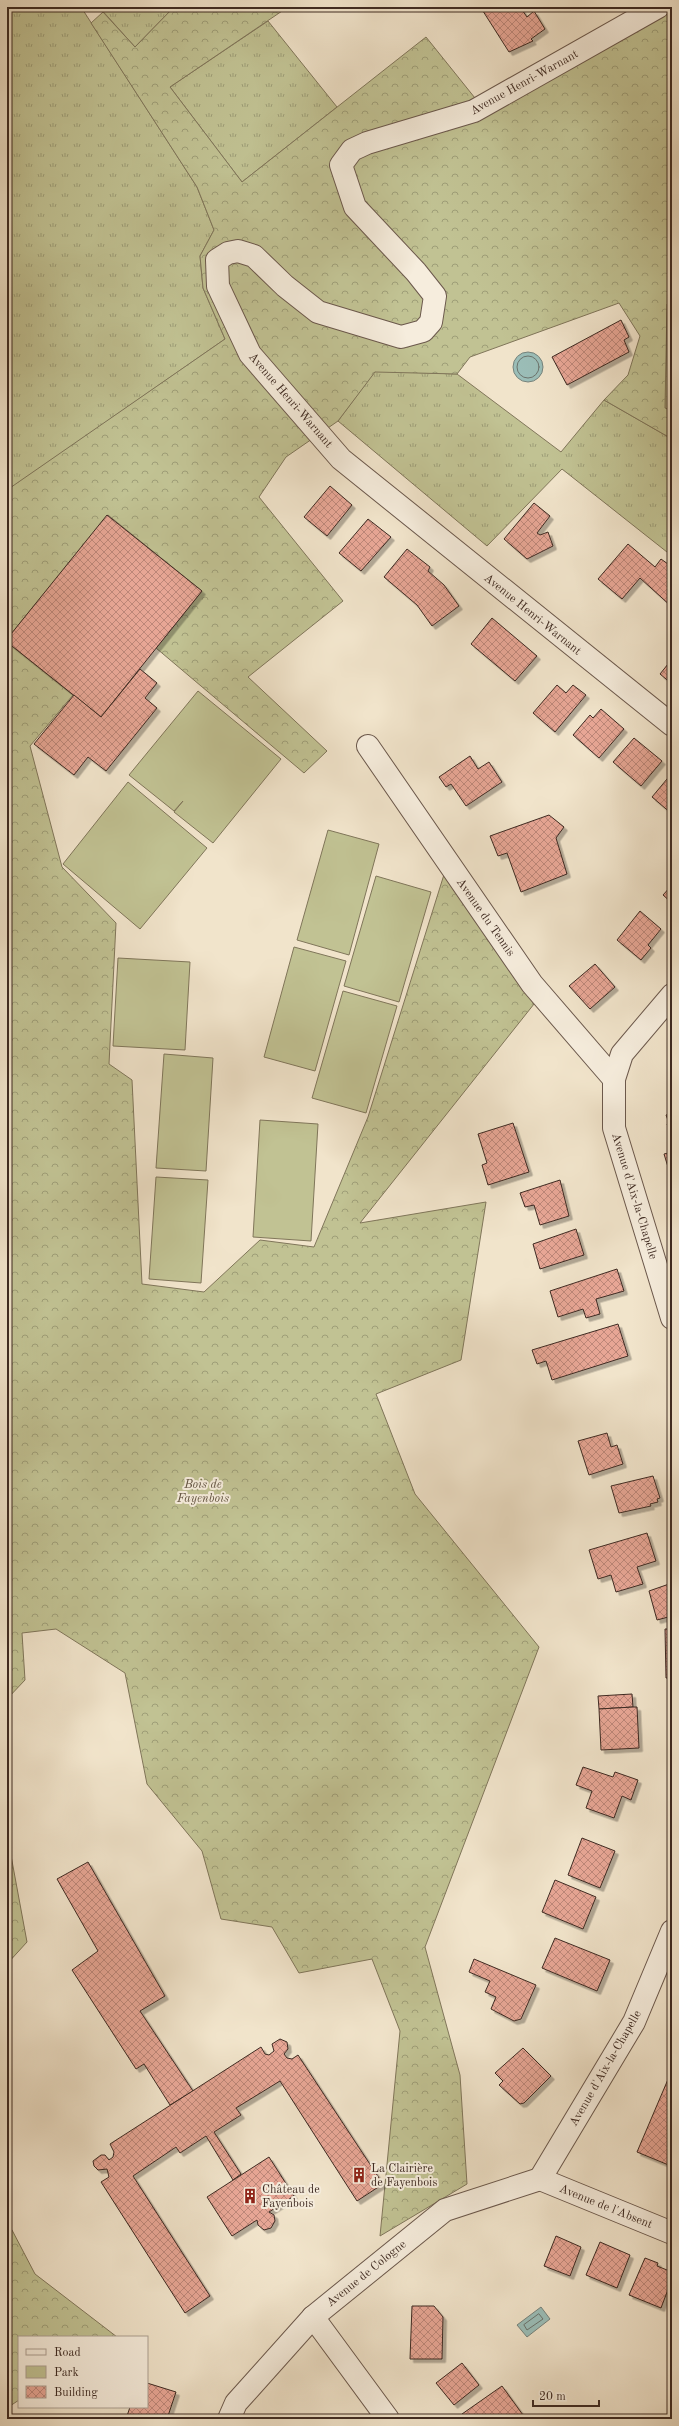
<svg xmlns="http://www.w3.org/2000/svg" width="679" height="2426" viewBox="0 0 679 2426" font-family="'Old Standard TT',serif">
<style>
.grass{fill:url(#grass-tufts);stroke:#80765a}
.forest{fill:url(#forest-crowns);stroke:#80765a}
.park{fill:#c1c293;stroke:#80765a}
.water{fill:#9bbeb8;stroke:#76837c}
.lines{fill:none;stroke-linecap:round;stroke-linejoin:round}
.shore{stroke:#6c746d;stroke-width:1}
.building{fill:url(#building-cross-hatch);stroke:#3e2a22;filter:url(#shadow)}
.street-casing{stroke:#6b584c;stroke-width:24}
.street{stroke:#f6eddd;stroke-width:22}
.labels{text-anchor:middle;stroke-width:4;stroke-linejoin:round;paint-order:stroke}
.street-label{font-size:12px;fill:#3e2a22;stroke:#f6eddd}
.park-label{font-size:12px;font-style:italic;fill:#5f503e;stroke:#f6eddd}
.poi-label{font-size:12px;fill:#3e2a22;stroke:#f6eddd;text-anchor:start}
</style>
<defs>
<pattern id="grass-tufts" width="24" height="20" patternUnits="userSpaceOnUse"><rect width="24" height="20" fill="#c1c293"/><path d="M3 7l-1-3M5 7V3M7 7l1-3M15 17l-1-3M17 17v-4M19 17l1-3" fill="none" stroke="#9e9e78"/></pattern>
<pattern id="forest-crowns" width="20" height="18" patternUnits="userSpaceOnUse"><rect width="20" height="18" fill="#c1c293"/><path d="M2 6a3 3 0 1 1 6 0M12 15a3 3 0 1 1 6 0" fill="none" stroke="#9e9e78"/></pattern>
<pattern id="building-cross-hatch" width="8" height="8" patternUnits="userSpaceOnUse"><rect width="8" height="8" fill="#e7a695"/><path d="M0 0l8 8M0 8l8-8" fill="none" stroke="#bd8779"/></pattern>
<filter id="shadow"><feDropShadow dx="3.5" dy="3.5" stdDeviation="0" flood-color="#0004"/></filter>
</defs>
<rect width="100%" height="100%" fill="#f1e4cb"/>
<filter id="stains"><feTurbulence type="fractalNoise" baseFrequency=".005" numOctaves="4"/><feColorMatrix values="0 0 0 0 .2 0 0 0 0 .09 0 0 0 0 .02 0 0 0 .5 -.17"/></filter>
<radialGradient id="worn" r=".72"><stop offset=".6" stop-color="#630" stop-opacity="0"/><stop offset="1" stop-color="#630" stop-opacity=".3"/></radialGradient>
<g class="grass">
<polygon points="7,7 81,7 197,187 214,230 200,256 203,288 225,339 7,491"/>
<polygon points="99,7 174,7 135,47"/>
<polygon points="268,21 337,107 242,182 170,87"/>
<polygon points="672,301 672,411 665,408 667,304"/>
<polygon points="375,371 457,374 561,452 604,400 672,439 672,556 562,469 487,546 338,421"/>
</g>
<g class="forest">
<polygon points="174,7 288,7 170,87 242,182 426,37 483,108 665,7 672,7 672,301 667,304 665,408 672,411 672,439 604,400 628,375 640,336 619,303 470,357 457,374 375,372 338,421 286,457 259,497 343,601 248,677 327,751 304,773 156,648 202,591 108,515 7,639 7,490 225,339 203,288 200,256 214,230 197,187 91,23 103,12 135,47"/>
<polygon points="7,642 73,695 30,746 62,867 116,923 109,1064 132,1080 142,1284 204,1292 260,1240 314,1247 368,1117 447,865 538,999 360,1223 486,1202 461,1360 376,1394 415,1494 539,1647 425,1947 460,2075 467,2184 380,2236 400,2031 372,1959 299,1973 272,1927 221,1919 202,1851 147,1784 125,1673 56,1629 22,1633 25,1680 7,1699"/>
<polygon points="7,1834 27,1942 7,1964"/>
<polygon points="7,2224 12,2230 35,2274 117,2337 19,2337 19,2400 7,2408"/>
</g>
<g class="park">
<polygon points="198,691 281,759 213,843 174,812 183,801 174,811 129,775"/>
<polygon points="128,782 207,848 140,929 63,864"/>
<polygon points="328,830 379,844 349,955 297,940"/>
<polygon points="376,876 431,892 399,1002 344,986"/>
<polygon points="294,947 346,961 315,1071 264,1057"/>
<polygon points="118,958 190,962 185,1050 113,1046"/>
<polygon points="343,991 397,1006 366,1113 312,1098"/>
<polygon points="164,1054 213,1058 206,1171 156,1168"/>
<polygon points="260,1120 318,1124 311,1241 253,1237"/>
<polygon points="156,1177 208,1180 201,1283 149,1279"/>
</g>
<g class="water">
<circle cx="528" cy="367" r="15"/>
<polygon points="541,2307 550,2319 527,2337 517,2325"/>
</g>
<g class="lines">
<g class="shore">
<circle cx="528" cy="367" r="11"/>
<polygon points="539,2314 543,2319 527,2330 524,2325"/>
</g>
</g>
<g class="building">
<polygon points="483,7 520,7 527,17 534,11 545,29 531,39 533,41 509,52 481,8"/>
<polygon points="621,320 629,337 624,340 629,352 567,385 552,357"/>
<polygon points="330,486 352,505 327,536 304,517"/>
<polygon points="534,503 550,516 537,533 540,535 548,532 553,546 527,559 504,539"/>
<polygon points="107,515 202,591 101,717 7,642 7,639"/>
<polygon points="368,519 391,537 361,571 339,553"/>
<polygon points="628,544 655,567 661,559 672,567 672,607 640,578 622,599 598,579"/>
<polygon points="407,549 430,567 428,571 444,585 459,606 432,626 417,605 384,577"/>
<polygon points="492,618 537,656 515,681 471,644"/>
<polygon points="672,659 672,684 660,674"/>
<polygon points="140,669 157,683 145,698 157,708 106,771 88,757 74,775 34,744 74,695 101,717"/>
<polygon points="557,685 566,693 573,685 586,695 555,732 533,713"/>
<polygon points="601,709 624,729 599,758 573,735 590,715 593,718"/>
<polygon points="634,738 662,761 641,786 613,762"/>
<polygon points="470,756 478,769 489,762 502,782 466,806 451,784 446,787 439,777"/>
<polygon points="672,773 672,814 652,797"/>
<polygon points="549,815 564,827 556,838 567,874 521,892 507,853 498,856 490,836"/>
<polygon points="672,885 672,903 663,895"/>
<polygon points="640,911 661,929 648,945 651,948 641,960 617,940"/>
<polygon points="595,964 615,987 590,1009 569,986"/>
<polygon points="672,1113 672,1135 667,1124 669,1123 666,1115"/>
<polygon points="513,1123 529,1172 488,1185 482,1165 487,1163 478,1134"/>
<polygon points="672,1152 672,1180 664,1154"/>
<polygon points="560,1180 569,1216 540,1225 534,1205 525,1207 520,1193"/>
<polygon points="576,1229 584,1255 540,1269 533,1244"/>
<polygon points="617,1269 624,1291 596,1299 600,1314 586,1318 583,1309 558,1317 550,1291"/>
<polygon points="618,1324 628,1356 552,1380 546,1361 537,1364 532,1350"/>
<polygon points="607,1433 611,1447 617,1445 623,1464 589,1475 578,1441"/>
<polygon points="653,1476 660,1498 657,1499 658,1502 650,1504 651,1506 619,1513 611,1486"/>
<polygon points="647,1533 656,1561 637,1567 643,1584 616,1592 611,1575 598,1579 589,1550"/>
<polygon points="672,1583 672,1616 657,1620 649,1591"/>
<polygon points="665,1629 672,1629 672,1678 666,1678"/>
<polygon points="632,1694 633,1707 599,1709 598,1696"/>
<polygon points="633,1707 637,1707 639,1748 601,1750 599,1709"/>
<polygon points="583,1767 613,1777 615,1772 638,1780 631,1800 622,1796 614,1818 586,1808 592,1791 576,1785"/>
<polygon points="582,1838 615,1851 600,1888 568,1875"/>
<polygon points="88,1862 165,1996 140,2011 193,2091 170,2105 144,2064 136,2069 72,1970 98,1951 57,1879"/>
<polygon points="555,1880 596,1897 583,1929 542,1912"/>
<polygon points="555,1938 610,1960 597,1991 542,1968"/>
<polygon points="474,1959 536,1985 521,2019 514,2021 491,2009 496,1997 485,1992 490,1981 469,1972"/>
<polygon points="280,2039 287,2042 288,2049 284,2054 287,2058 292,2059 298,2055 383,2184 357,2201 280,2081 236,2108 241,2115 214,2132 241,2174 233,2180 206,2136 180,2153 176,2147 133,2176 210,2296 185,2313 101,2182 109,2177 107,2169 98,2170 94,2166 93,2161 101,2155 105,2155 109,2160 113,2157 114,2152 110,2144 261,2047 265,2054 269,2055 274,2051 272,2044"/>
<polygon points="523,2048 551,2076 524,2103 520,2104 499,2085 503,2081 495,2073"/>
<polygon points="669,2077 672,2078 671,2166 637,2152"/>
<polygon points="269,2157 294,2196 269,2212 274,2215 275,2221 271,2228 264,2230 258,2225 257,2220 232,2236 207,2197"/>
<polygon points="556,2236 581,2247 570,2276 544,2266"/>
<polygon points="600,2242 630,2255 617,2288 586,2275"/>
<polygon points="645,2258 658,2263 657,2266 672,2272 672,2279 661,2308 629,2295"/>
<polygon points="412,2306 434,2306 443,2317 442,2359 410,2359"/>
<polygon points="462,2363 479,2385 454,2405 436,2383"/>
<polygon points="147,2383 176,2392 167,2419 126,2419 130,2407 147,2407"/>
<polygon points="502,2386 523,2415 517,2419 465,2419 462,2414"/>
</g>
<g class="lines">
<g class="street-casing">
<g id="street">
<polyline points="658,7 474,111 367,143 352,150 341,165 355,207 416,272 435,296 431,322 423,331 401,337 318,312 285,286 254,256 238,251 228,253 217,260 218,286 250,354 341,459 672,725"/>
<polyline points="368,746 532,984 614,1079"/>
<polyline points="672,995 622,1054 614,1079 614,1128 672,1318"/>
<polyline points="540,2179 634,2022 672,1931"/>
<polyline points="540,2179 672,2233"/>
<polyline points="313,2317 388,2419"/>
<polyline points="229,2419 236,2403 313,2317 445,2210 540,2179"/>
</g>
</g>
<use href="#street" class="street"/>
</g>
<defs>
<g id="building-bare" transform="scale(1.2)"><path d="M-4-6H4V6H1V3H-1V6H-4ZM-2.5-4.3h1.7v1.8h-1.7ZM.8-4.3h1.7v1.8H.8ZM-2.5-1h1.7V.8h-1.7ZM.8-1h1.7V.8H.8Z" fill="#8f2418" stroke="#f6eddd" stroke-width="2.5" paint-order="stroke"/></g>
</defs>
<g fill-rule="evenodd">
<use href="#building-bare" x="359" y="2175"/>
<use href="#building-bare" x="250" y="2196"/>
</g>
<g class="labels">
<g class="street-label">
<text transform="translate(524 82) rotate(-29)" y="4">Avenue Henri-Warnant</text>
<text transform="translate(291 400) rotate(49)" y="4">Avenue Henri-Warnant</text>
<text transform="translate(533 614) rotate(39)" y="4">Avenue Henri-Warnant</text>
<text transform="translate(486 917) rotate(55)" y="4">Avenue du Tennis</text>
<text transform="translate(635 1196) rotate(73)" y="4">Avenue d'Aix-la-Chapelle</text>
<text transform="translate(605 2068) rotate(-60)" y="4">Avenue d'Aix-la-Chapelle</text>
<text transform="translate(606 2206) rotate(22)" y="4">Avenue de l'Absent</text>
<text transform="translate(366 2273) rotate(-39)" y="4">Avenue de Cologne</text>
</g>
<g class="park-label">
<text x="203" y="1488">Bois de<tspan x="203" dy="14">Fayenbois</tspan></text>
</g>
<g class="poi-label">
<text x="371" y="2172">La Clairière<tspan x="371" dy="14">de Fayenbois</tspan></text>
<text x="262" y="2193">Château de<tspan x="262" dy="14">Fayenbois</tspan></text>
</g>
</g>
<rect width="679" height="2426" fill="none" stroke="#f1e4cb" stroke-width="24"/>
<rect x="8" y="8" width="663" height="2410" fill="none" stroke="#3e2a22" stroke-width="2"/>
<rect x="12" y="12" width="655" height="2402" fill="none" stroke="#3e2a22"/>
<rect x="18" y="2336" width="130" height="72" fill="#f6eddd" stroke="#ac9f92"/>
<rect x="26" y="2349" width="20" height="6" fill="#f6eddd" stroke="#ac9f92"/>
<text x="54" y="2356" font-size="12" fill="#3e2a22">Road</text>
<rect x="26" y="2366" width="20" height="12" fill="#c1c293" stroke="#ac9f92"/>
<text x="54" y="2376" font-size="12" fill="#3e2a22">Park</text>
<rect x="26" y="2386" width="20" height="12" fill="url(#building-cross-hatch)" stroke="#ac9f92"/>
<text x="54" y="2396" font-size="12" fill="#3e2a22">Building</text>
<path d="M533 2400v6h66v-6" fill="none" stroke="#3e2a22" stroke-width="2"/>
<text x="539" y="2400" font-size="12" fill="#3e2a22" stroke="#f6eddd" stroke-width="3" paint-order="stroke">20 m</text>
<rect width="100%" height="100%" filter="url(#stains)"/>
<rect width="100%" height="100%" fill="url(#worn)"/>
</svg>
